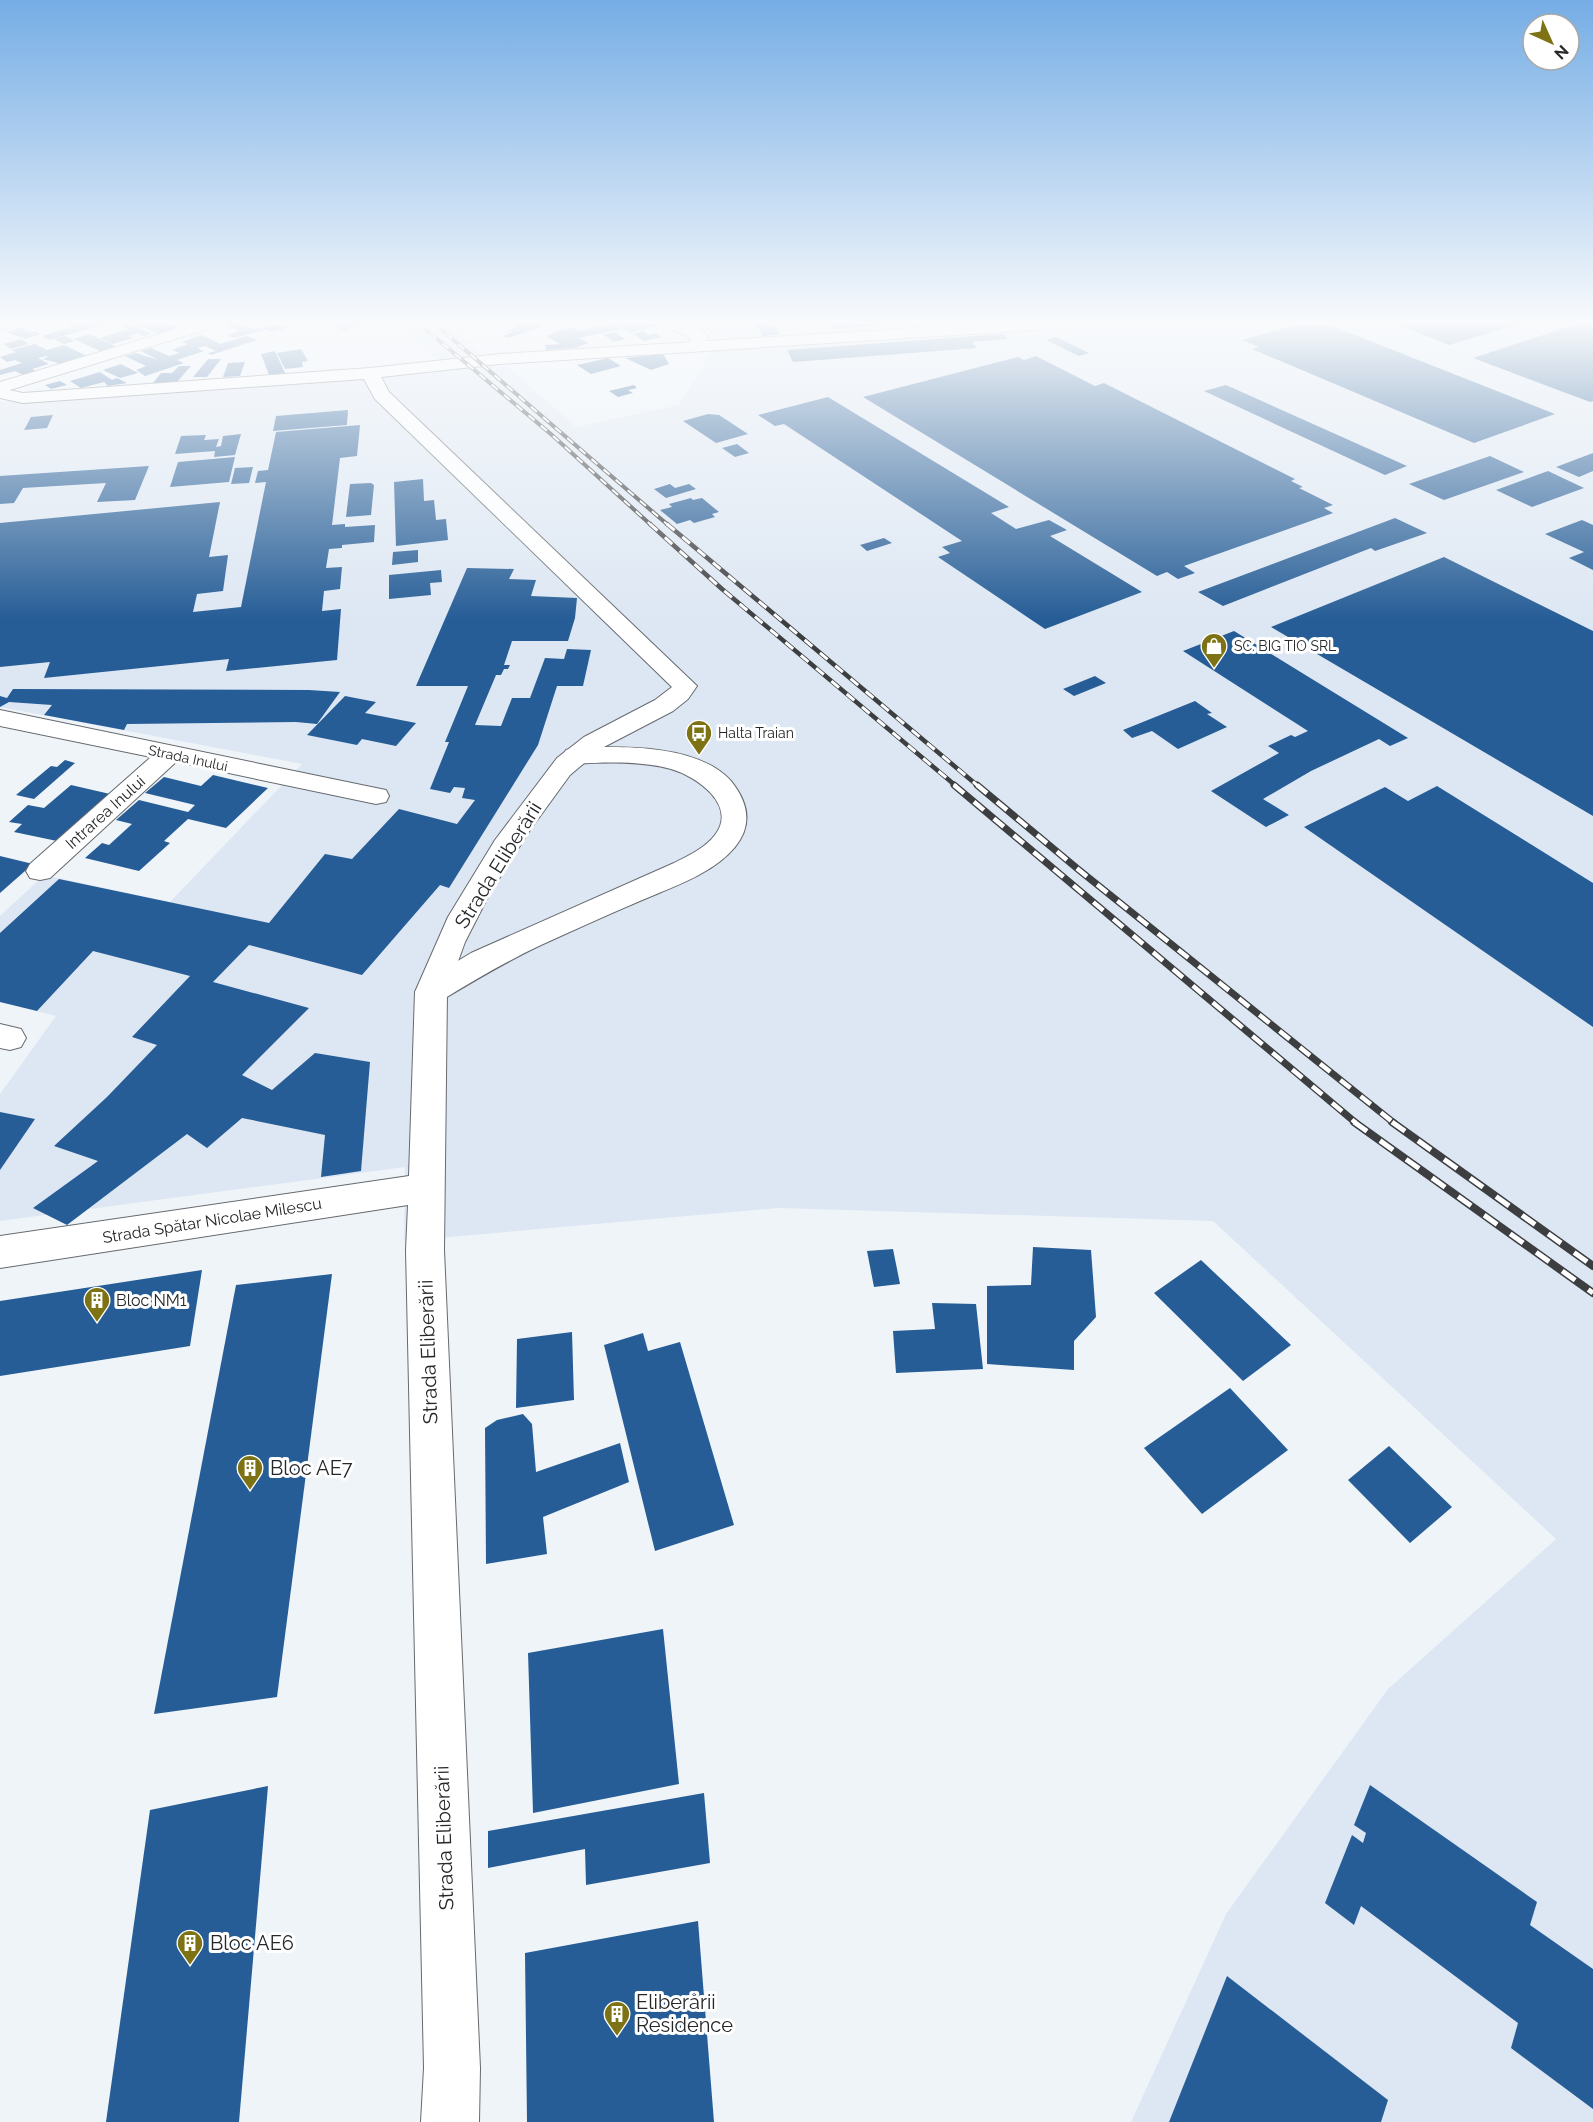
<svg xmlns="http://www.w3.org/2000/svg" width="1593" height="2122" viewBox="0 0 1593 2122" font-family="Raleway,sans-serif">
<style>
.built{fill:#dde7f3}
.building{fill:#265d96}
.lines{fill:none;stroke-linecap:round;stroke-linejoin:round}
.street-casing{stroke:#666a6f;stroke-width:2}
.secondary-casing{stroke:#666a6f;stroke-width:2}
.street{fill:#fff;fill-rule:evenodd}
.secondary{fill:#fff;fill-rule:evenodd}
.rail-far3-casing{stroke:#3c3e40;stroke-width:4}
.rail-far2-casing{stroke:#3c3e40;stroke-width:4.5}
.rail-far1-casing{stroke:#3c3e40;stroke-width:7}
.rail-casing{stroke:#3c3e40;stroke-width:8}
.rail-far3{stroke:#fff;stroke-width:2;stroke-dasharray:8;stroke-linecap:butt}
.rail-far2{stroke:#fff;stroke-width:3;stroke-dasharray:10;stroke-linecap:butt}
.rail-far1{stroke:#fff;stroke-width:4.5;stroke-dasharray:13;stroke-linecap:butt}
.rail{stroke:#fff;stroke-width:5;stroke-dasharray:16;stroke-linecap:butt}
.labels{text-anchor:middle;stroke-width:6;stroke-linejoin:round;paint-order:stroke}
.far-poi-label{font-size:14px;fill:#252729;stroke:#fff;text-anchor:start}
.far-street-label{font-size:14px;fill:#252729;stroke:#fff}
.street-label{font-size:16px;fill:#252729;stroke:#fff}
.poi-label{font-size:16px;fill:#252729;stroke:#fff;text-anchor:start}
.near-street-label{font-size:20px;fill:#252729;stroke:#fff}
.near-poi-label{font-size:20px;fill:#252729;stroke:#fff;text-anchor:start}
</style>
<rect width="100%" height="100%" fill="#eff4f9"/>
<polygon class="built" points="395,323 448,323 496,367 507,366 576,427 679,405 719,338 690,323 1593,323 1593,2122 1131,2122 1226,1914 1388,1689 1556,1539 1213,1221 778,1208 404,1241 405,1167 0,1221 0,1094 56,1016 0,1002 0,916 44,875 170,902 302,764 0,707 0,402 414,374 447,368"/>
<g class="building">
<polygon points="74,323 109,323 49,340 42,336 72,327 66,325"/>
<polygon points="116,323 128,323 152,334 144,336 137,333 129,336 133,338 112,344 100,338 129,329"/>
<polygon points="145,323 173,323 171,324 180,328 159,334 138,325"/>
<polygon points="231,323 239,323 254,329 259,327 265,330 234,338 227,335 240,331 225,325"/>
<polygon points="278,323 290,327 271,332 262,328"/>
<polygon points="327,323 365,323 344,330"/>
<polygon points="521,323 533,323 540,326 539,328 507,338 502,336 513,332 509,330 519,327 514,325"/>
<polygon points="612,323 658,323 661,324 630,333"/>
<polygon points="612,323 621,329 579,338 589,343 579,346 561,336 580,347 546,350 545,345 560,344 546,336 556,333 554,332 573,327 580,331"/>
<polygon points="755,323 773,323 780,334 763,336"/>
<polygon points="829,323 881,323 883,325 833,329"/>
<polygon points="1303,323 1321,326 1327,324 1555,414 1474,443 1252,349 1259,347 1242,340"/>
<polygon points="1407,323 1522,323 1449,345 1398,325"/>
<polygon points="1580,323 1593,323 1593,401 1590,402 1473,358"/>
<polygon points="20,328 30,332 35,331 42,334 25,339 7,332"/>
<polygon points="643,331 649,335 655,333 661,337 644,341 633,334"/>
<polygon points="614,332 625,339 614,342 604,335"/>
<polygon points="89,334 117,347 102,352 74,339"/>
<polygon points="1004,334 1008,339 972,342 977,348 793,362 787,350"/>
<polygon points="202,335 220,344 247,336 257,340 211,355 208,353 216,351 205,346 197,348 204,351 177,360 184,363 145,376 136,370 146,366 125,356 136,353 158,360 141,351 151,348 169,356 180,353 172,350 188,344 182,342"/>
<polygon points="65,336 75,341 64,344 54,339"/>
<polygon points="1056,337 1089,353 1079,356 1046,340"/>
<polygon points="21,339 29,344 11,349 4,344"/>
<polygon points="35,344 47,350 64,345 87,356 62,364 42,359 48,357 46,356 38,358 49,364 32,369 38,372 25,376 15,371 0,375 0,370 22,363 15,360 7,362 0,357 16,352 12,350"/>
<polygon points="301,349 308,361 302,362 303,367 285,369 277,353"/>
<polygon points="275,351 285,373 269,375 261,354"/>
<polygon points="663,354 669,364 651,370 625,358"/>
<polygon points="1036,356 1095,386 1104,383 1295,479 1291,481 1303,487 1299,488 1333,505 1324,508 1333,513 1184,566 1195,573 1178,579 1167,572 1157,576 863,397 1018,357 1024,360"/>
<polygon points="608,358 621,366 591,374 577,365"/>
<polygon points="208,359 221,359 207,377 193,377"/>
<polygon points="245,362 240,376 223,377 228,363"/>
<polygon points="121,364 138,373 120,378 103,370"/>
<polygon points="179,366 191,366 176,383 153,383 161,373 172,373"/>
<polygon points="100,372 112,380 117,378 127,383 108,386 104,382 81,388 70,381"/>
<polygon points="60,381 67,385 51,389 45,385"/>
<polygon points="634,385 637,388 628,390 633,393 618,397 609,391"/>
<polygon points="1226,385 1407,466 1385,475 1204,391"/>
<polygon points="828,397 1009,507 991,513 1016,529 1049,520 1067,530 1050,536 1142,592 1045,629 938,557 950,553 942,547 962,541 784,424 775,426 758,415"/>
<polygon points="348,410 347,425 273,431 276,416"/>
<polygon points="708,414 719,415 748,434 716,443 683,421"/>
<polygon points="53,415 47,428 24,430 31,417"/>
<polygon points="360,425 357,456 340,458 332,525 345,524 345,527 375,525 374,542 342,545 342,548 329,549 326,568 342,567 340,589 324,591 322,611 341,609 337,660 226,671 229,659 44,678 50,662 0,667 0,523 220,502 209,557 228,555 223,591 197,594 193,612 241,607 266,482 255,483 258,471 268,470 276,432"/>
<polygon points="241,434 235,455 214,457 215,451 175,454 181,436 206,435 204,440 219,439 216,447 221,446 223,436"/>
<polygon points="737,444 749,453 735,457 722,448"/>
<polygon points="1593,453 1593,471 1579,477 1556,467"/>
<polygon points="1490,456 1524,472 1444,500 1409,484"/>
<polygon points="235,457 229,482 170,487 178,462"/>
<polygon points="149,466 135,500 97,502 106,483 23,488 14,503 0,504 0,476"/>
<polygon points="253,467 249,483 231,484 235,468"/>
<polygon points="1548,471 1584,488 1532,507 1496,490"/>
<polygon points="423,479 424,501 434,500 436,520 446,519 448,540 396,546 394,482"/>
<polygon points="371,483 374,485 371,515 346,517 350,484"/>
<polygon points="670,484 675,488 689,484 696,489 666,498 654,489"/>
<polygon points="691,498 693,500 702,498 719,512 712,514 715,517 694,523 690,520 677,524 660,510 672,507 669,504"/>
<polygon points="1395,518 1427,533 1375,551 1371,548 1223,606 1198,592"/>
<polygon points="1582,520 1593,525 1593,570 1569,558 1584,552 1545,534"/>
<polygon points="884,538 892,543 867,551 860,545"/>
<polygon points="418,550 418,562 392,565 393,552"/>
<polygon points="1444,557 1593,631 1593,816 1271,627"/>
<polygon points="467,568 514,569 509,579 536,580 531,596 577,598 575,618 568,641 512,641 504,665 510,665 508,669 504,669 501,675 496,675 475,725 501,726 512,698 530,698 545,658 564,659 567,649 591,650 583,686 557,686 538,745 449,888 440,885 362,975 249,945 213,982 309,1008 242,1075 272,1090 315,1053 370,1062 361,1171 321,1177 325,1135 242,1118 207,1148 187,1134 67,1225 33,1208 98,1161 54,1146 107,1097 157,1045 132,1037 190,976 93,951 37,1011 0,1002 0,933 59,879 269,923 325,854 352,859 399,809 457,824 475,800 462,798 465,788 454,787 450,793 430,789 449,742 445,742 468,686 416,686"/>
<polygon points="441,570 442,582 430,583 431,595 389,599 389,575"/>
<polygon points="1234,631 1408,738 1390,746 1379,739 1311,771 1263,799 1289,815 1266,827 1211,791 1279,753 1268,746 1291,735 1295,737 1308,731 1183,651"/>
<polygon points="1095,676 1106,683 1074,696 1063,689"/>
<polygon points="13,689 309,690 340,692 317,724 296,722 127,724 124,730 44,715 52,705 9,702 0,707 0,696 7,698"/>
<polygon points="345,696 376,702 365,713 416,723 396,746 362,739 357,745 307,735"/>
<polygon points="1195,701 1212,713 1207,714 1227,727 1178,749 1152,731 1132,738 1123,730"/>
<polygon points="65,760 75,763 34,799 16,795 51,766 57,767"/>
<polygon points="213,775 268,788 226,828 188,819 164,841 170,843 139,871 85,858 102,843 109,845 132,824 116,820 139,800 188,812 195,805 145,793 164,777 201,786"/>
<polygon points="71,785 110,794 57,841 14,832 22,824 9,822 28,805 44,808"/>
<polygon points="1437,786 1593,883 1593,1027 1304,827 1385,787 1408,801"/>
<polygon points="0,856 33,864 0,893"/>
<polygon points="0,1112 35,1119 0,1170"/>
<polygon points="1033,1247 1091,1250 1096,1317 1074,1341 1074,1370 987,1364 987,1286 1031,1285"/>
<polygon points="893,1249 900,1284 874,1287 867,1251"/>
<polygon points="1201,1260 1291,1345 1243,1381 1154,1293"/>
<polygon points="202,1270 190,1346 0,1376 0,1301"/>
<polygon points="332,1274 277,1697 154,1714 236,1285"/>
<polygon points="932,1303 976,1304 983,1369 896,1373 893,1331 935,1329"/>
<polygon points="572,1332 574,1400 516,1408 517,1339"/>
<polygon points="643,1333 648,1351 680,1342 734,1525 655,1551 604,1345"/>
<polygon points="1230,1388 1288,1450 1202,1514 1144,1448"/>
<polygon points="523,1414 532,1424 536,1472 620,1443 629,1482 543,1517 547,1554 486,1564 485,1428 497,1420"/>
<polygon points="1389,1446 1452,1507 1410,1543 1348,1480"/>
<polygon points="663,1629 679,1784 533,1813 528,1653"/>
<polygon points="1370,1785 1537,1902 1530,1925 1593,1969 1593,2109 1511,2048 1518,2023 1361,1906 1354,1925 1325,1903 1352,1835 1363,1843 1366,1833 1354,1825"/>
<polygon points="268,1786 239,2122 106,2122 150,1810"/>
<polygon points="704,1793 710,1863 586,1885 585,1849 488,1868 488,1831"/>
<polygon points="698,1921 714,2122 527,2122 525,1953"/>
<polygon points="1227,1976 1388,2100 1381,2122 1169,2122"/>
</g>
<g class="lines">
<g class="street-casing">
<g id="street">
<polygon points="0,323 16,323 14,326 0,330"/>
<polygon points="196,323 219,323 217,326 0,393 0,382"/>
<path d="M664,323C679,322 697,324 708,336L702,349L696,351L690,349L688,346L691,338L666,326Z"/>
<polygon points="0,710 376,788 386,790 389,796 386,802 376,804 176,762 50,878 40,880 30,878 26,871 30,864 151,757 0,726"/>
<path d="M575,748C621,746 698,744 731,781C748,802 753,825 735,847C711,876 666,889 633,904C602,917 572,931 541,945C507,961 475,980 442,1000L431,1003L420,1000L415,992L420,984L471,953L674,863C688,856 705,848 715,835C738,805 696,776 671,769C641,761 607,762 575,764L566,762L562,756L566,750Z"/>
<polygon points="0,1024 21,1029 26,1038 21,1047 10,1050 0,1048"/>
</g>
</g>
<g class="secondary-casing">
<polygon id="secondary" points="997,323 1074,323 1066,328 500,364 381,377 389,392 697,686 688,699 673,711 602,748 570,775 530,830 490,893 465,942 447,992 444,1250 480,2068 479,2122 421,2122 424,2068 406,1250 408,1205 0,1268 0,1236 409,1176 415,992 448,917 495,840 557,758 584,737 655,700 672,687 375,399 364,379 23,403 0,398 0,388 23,393 370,368 500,354"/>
</g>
<use href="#street" class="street"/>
<use href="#secondary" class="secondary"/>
<g class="rail-far3-casing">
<g id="rail-far3">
<polyline points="418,323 552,435 651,525"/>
<polyline points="434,323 668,525"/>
</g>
</g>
<g class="rail-far2-casing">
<g id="rail-far2">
<polyline points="650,524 722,589 956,786"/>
<polyline points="667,524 978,786"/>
</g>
</g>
<g class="rail-far1-casing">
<g id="rail-far1">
<polyline points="954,785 1356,1123"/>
<polyline points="977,785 1079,870 1394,1123"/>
</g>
</g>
<g class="rail-casing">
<g id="rail">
<polyline points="1354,1122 1593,1293"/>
<polyline points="1392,1122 1593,1266"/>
</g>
</g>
<use href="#rail-far3" class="rail-far3"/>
<use href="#rail-far2" class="rail-far2"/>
<use href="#rail-far1" class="rail-far1"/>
<use href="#rail" class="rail"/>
</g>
<linearGradient id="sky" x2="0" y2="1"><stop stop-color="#75ade5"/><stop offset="0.52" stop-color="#f8fafc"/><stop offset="1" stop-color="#f8fafc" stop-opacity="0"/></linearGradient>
<rect width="1593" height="620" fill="url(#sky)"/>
<defs>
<g id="shop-pin" transform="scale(1.35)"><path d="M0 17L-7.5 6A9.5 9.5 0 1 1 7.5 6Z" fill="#7e7314" stroke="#fff"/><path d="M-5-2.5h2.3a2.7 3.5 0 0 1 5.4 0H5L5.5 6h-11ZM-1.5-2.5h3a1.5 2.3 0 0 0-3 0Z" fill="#fff"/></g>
<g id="bus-pin" transform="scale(1.35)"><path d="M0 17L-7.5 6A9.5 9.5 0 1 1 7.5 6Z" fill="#7e7314" stroke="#fff"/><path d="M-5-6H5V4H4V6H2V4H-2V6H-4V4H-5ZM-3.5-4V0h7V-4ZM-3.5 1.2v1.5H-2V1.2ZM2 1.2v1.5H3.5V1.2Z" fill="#fff"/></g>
<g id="building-pin" transform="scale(1.35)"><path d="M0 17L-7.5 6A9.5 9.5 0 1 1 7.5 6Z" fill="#7e7314" stroke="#fff"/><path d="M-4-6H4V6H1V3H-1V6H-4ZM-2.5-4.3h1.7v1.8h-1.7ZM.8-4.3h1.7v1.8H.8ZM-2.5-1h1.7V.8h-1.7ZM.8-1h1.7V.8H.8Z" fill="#fff"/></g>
</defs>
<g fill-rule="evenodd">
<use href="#shop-pin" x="1214" y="646"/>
<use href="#bus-pin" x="699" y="733"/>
<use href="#building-pin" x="97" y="1300"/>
<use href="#building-pin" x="250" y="1468"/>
<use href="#building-pin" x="190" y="1943"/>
<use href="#building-pin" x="617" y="2014"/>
</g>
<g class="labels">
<g class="far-poi-label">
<text x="1234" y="651">SC. BIG TIO SRL</text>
<text x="718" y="738">Halta Traian</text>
</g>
<g class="far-street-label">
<text transform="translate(188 758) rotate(12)" y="5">Strada Inului</text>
</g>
<g class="street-label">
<text transform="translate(105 812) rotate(-42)" y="6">Intrarea Inului</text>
<text transform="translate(212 1220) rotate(-9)" y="6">Strada Spătar Nicolae Milescu</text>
</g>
<g class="poi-label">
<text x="116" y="1306">Bloc NM1</text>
</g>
<g class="near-street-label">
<text transform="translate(498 865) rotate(-58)" y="7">Strada Eliberării</text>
<text transform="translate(428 1352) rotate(-92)" y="7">Strada Eliberării</text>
<text transform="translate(444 1838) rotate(-92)" y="7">Strada Eliberării</text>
</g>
<g class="near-poi-label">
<text x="270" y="1475">Bloc AE7</text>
<text x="210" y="1950">Bloc AE6</text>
<text x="636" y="2009">Eliberării<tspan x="636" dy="23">Residence</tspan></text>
</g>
</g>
<g transform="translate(1551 42) rotate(135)"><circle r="28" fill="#ffffff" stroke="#a8a9a9" stroke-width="1.5"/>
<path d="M0-4.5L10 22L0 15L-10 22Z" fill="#7e7314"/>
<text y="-9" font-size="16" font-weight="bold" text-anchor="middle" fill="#252729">N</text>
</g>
</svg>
